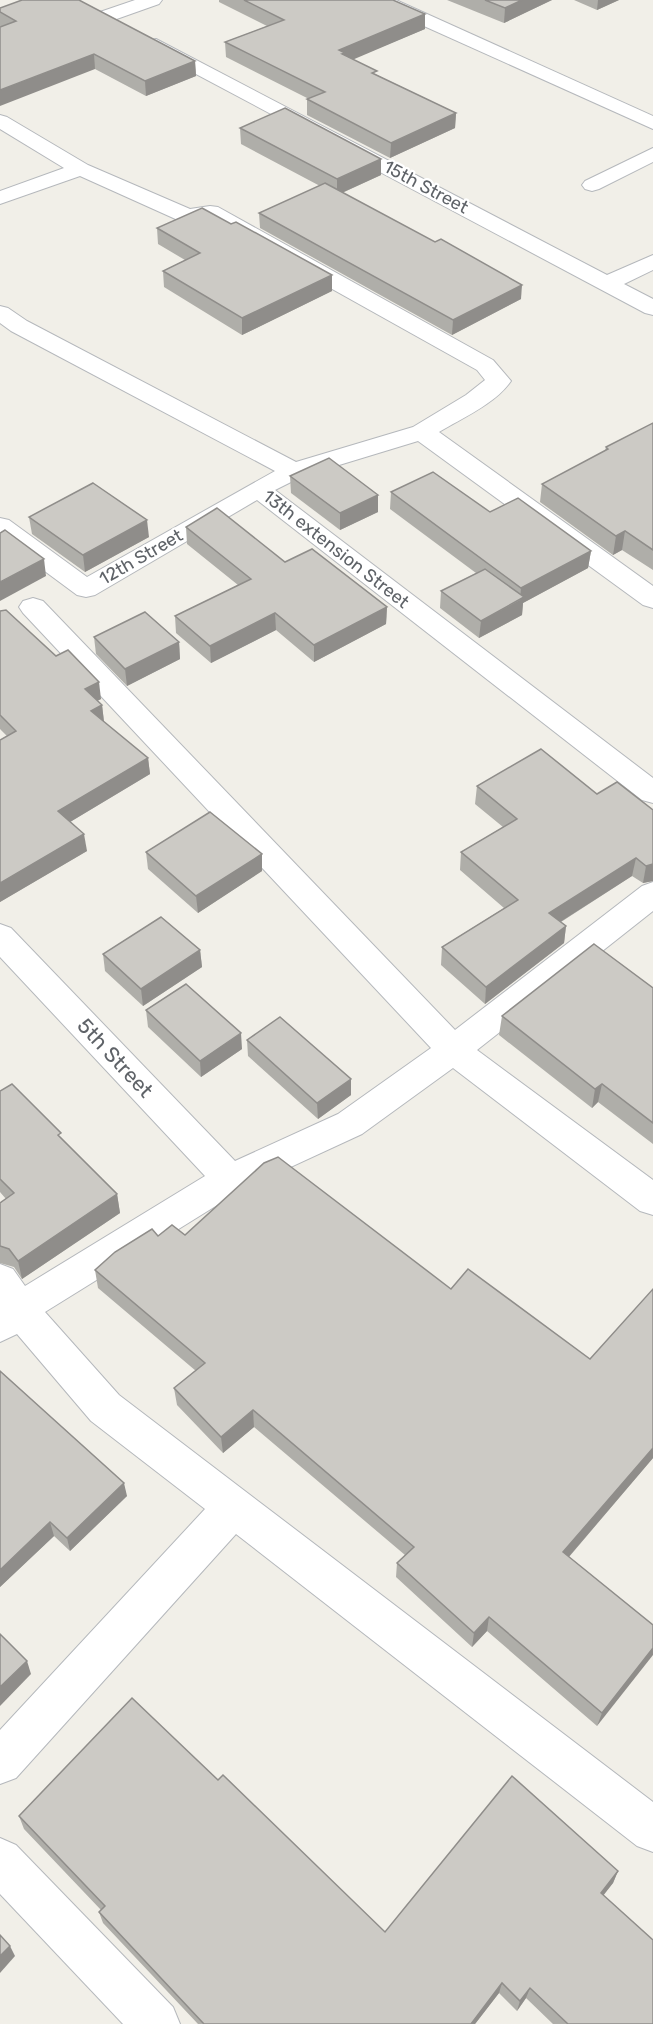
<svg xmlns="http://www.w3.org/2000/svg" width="653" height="2024" viewBox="0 0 653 2024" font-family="Rubik,sans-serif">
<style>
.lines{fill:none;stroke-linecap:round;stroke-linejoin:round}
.minor-casing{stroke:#b5b8bc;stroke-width:2}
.minor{fill:#fff;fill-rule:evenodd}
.wall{fill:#afaea9}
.shaded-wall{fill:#8f8d8a}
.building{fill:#cccac5;stroke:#8f8d8a;stroke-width:1.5}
.labels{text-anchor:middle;stroke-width:4.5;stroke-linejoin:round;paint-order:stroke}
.far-street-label{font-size:18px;fill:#5f6368;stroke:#fff}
.street-label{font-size:21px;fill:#5f6368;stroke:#fff}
</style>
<rect width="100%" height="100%" fill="#f1efe8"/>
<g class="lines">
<g class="minor-casing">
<g id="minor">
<polygon points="135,0 162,0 159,4 111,21 97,21 95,17 97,13"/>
<polygon points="372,0 396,0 653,116 653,129 375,4"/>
<polygon points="156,39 607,275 653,255 653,270 624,284 653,299 653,315 645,313 149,49 147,45 149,41"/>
<path d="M0,115L7,117L88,165L190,209L210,206L218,207L493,360L511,381C495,404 462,418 439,432L653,586V608L643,605L418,441L303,476L275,490L653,778V803L642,800L257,500L95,595L86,597L77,595L0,538V518L9,520L87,577L275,471L11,331L0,323V306L8,308L27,321L296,462L413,427L466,395L485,380L477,370L207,219L188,222L180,221L80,176L0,204V191L64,168L0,129Z"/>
<polygon points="653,148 653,162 599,189 592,191 585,189 582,185 585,181"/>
<polygon points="33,598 43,601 455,1030 642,886 653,882 653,911 477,1050 653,1180 653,1215 640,1211 453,1068 362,1134 243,1189 45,1312 119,1395 653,1802 653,1852 637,1846 236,1534 16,1778 0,1784 0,1730 205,1509 91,1421 17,1334 0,1342 0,1264 13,1269 25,1286 205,1176 0,957 0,924 11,928 235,1161 338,1114 431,1048 23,613 19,607 23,601"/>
<polygon points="0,1838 16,1845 173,2007 180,2024 123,2024 0,1894"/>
</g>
</g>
<use href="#minor" class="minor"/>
</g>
<g class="wall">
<polygon points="219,0 393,0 425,14 425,29 352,59 377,75 456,113 455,128 390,158 307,115 307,99 309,99 226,57 225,42 267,26 219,2"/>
<polygon points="447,0 552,0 504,23"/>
<polygon points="574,0 619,0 597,10"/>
<polygon points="0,8 195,61 196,76 146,96 95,69 0,26"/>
<polygon points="240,128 381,159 381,175 342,193 521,299 452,335 260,228 259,213 320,186 241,144"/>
<polygon points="157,228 332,291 242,335 164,287 163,271 185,260 158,244"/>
<polygon points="653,423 653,570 622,550 613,555 540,502 542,484 605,451 606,447"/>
<polygon points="290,476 378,495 378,512 340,530 291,493"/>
<polygon points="391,492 490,512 591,551 588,568 523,603 522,615 479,638 440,608 441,591 476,573 390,509"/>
<polygon points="29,517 149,537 85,572 32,534"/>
<polygon points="186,527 285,562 387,607 386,624 314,662 276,630 211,663 176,633 175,616 238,585 187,544"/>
<polygon points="0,611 101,699 97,701 102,705 104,722 148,758 150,774 70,822 87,851 0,902 0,740 7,736 0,729"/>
<polygon points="94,637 179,642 180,659 127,686 96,654"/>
<polygon points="477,786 597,794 653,810 653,881 643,883 632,876 561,922 566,926 564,943 485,1004 441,965 442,947 504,908 460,870 461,852 503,827 475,804"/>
<polygon points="146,852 262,854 262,871 198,913 148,869"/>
<polygon points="200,950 202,967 143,1006 105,971 103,954"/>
<polygon points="653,988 653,1144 598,1102 592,1108 499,1035 502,1016"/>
<polygon points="146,1010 242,1049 201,1077 148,1027"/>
<polygon points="247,1040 351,1095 318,1119 248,1056"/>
<polygon points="0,1091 62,1139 117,1194 120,1213 22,1279 14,1267 0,1263 0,1203 6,1199 0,1192"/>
<polygon points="185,1235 653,1458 569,1557 653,1625 597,1726 487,1631 472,1647 396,1577 397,1563 405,1555 254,1427 223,1453 177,1405 174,1388 196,1371 98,1288 95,1270 158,1236"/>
<polygon points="0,1371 127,1496 70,1551 54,1536 0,1587"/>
<polygon points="218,1780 385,1932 618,1871 613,1883 603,1895 653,2024 553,2024 526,1998 517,2011 499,1993 475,2024 198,2024 103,1923 99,1912 101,1910 24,1829 19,1816"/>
</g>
<g class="shaded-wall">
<polygon points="522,0 552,0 504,23 505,8"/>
<polygon points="598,0 619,0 597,10"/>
<polygon points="425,14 425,29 345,63 339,50"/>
<polygon points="94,54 95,69 0,106 0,90"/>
<polygon points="195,61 196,76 146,96 145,81"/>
<polygon points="456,113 455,128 390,158 391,143"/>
<polygon points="381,159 381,175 337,195 337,179"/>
<polygon points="332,275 332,291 242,335 242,318"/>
<polygon points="522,285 521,299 452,335 453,320"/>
<polygon points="378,495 378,512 340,530 340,513"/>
<polygon points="147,520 149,537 85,572 83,555"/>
<polygon points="625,531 622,550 613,555 616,536"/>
<polygon points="591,551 588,568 523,603 522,615 479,638 481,621 520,600 521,588"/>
<polygon points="44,559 46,576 0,601 0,582"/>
<polygon points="387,607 386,624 314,662 314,645"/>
<polygon points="275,613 276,630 211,663 210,646"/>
<polygon points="179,642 180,659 127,686 125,669"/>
<polygon points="99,682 101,699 87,706 85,689"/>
<polygon points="102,705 104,722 91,711"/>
<polygon points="148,758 150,774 60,828 58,811"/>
<polygon points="84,834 87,851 0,902 0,883"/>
<polygon points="262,854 262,871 198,913 196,896"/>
<polygon points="636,858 632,876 546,931 549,913"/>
<polygon points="653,864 653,881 643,883 646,866"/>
<polygon points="566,926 564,943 485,1004 486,987"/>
<polygon points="200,950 202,967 143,1006 141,989"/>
<polygon points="241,1033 242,1049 201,1077 200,1061"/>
<polygon points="351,1079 351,1095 318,1119 317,1103"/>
<polygon points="602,1084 598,1102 592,1108 595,1089"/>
<polygon points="117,1194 120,1213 22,1279 18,1261"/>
<polygon points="253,1410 254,1427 223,1453 221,1437"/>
<polygon points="653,1448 653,1458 560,1567 563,1552"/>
<polygon points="124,1483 127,1496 70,1551 67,1538"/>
<polygon points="50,1522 54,1536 0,1587 0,1570"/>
<polygon points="489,1617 487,1631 472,1647 474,1633"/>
<polygon points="653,1648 653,1655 597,1726 602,1713"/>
<polygon points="27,1661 31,1674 0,1706 0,1687"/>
<polygon points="618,1871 613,1883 596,1905 601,1893"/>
<polygon points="10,1946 15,1956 0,1973 0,1956"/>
<polygon points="502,1983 499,1993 475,2024 471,2024"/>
<polygon points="530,1988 526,1998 517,2011 520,2001"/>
</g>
<g class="building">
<polygon points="22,0 79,0 195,61 145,81 94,54 0,90 0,27 16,21 0,12 0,8"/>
<polygon points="244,0 393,0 425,14 339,50 345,53 342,54 377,71 372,73 456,113 391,143 307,99 325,92 225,42 284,20"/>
<polygon points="485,0 522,0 505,8"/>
<polygon points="285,108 381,159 337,179 240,128"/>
<polygon points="325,183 435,242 441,239 522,285 453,320 259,213"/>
<polygon points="202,208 231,224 236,222 332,275 242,318 163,271 200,253 157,228"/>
<polygon points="653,423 653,550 625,531 616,536 542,484 608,449 606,447"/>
<polygon points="329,458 378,495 340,513 290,476"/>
<polygon points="433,472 490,512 518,498 591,551 521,588 391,492"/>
<polygon points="93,483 147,520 83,555 29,517"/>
<polygon points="217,508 285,562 312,549 387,607 314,645 275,613 210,646 175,616 251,579 186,527"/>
<polygon points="5,530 44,559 0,582 0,533"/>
<polygon points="485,569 524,597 481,621 441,591"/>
<polygon points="6,610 56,656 68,650 99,682 85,689 102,705 91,711 148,758 58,811 84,834 0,883 0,740 16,731 0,715 0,611"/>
<polygon points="145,612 179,642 125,669 94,637"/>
<polygon points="541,749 597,794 617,782 653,810 653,864 646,866 636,858 549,913 566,926 486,987 442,947 518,900 461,852 517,819 477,786"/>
<polygon points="210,812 262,854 196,896 146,852"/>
<polygon points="161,917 200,950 141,989 103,954"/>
<polygon points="594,944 653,988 653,1123 602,1084 595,1089 502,1016"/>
<polygon points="186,984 241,1033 200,1061 146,1010"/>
<polygon points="280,1017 351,1079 317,1103 247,1040"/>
<polygon points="12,1084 61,1133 58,1135 117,1194 18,1261 9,1249 0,1246 0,1203 14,1193 0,1179 0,1091"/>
<polygon points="278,1157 451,1289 468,1269 590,1359 653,1289 653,1448 563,1552 653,1625 653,1648 602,1713 489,1617 474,1633 397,1563 414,1547 253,1410 221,1437 174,1388 205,1363 95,1270 115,1252 152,1229 158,1236 172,1225 185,1235 264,1163"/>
<polygon points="0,1371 124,1483 67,1538 50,1522 0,1570"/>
<polygon points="0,1634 27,1661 0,1687"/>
<polygon points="132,1698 218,1780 223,1775 385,1932 512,1776 618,1871 601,1893 653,1940 653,2024 568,2024 530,1988 520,2001 502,1983 471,2024 204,2024 99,1912 105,1906 19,1816"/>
<polygon points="0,1935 10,1946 0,1956"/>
</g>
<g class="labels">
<g class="far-street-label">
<text transform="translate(426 187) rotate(28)" y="6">15th Street</text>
<text transform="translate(336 549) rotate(38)" y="6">13th extension Street</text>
<text transform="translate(141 557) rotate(-30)" y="6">12th Street</text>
</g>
<g class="street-label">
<text transform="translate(115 1058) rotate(47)" y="7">5th Street</text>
</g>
</g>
</svg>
